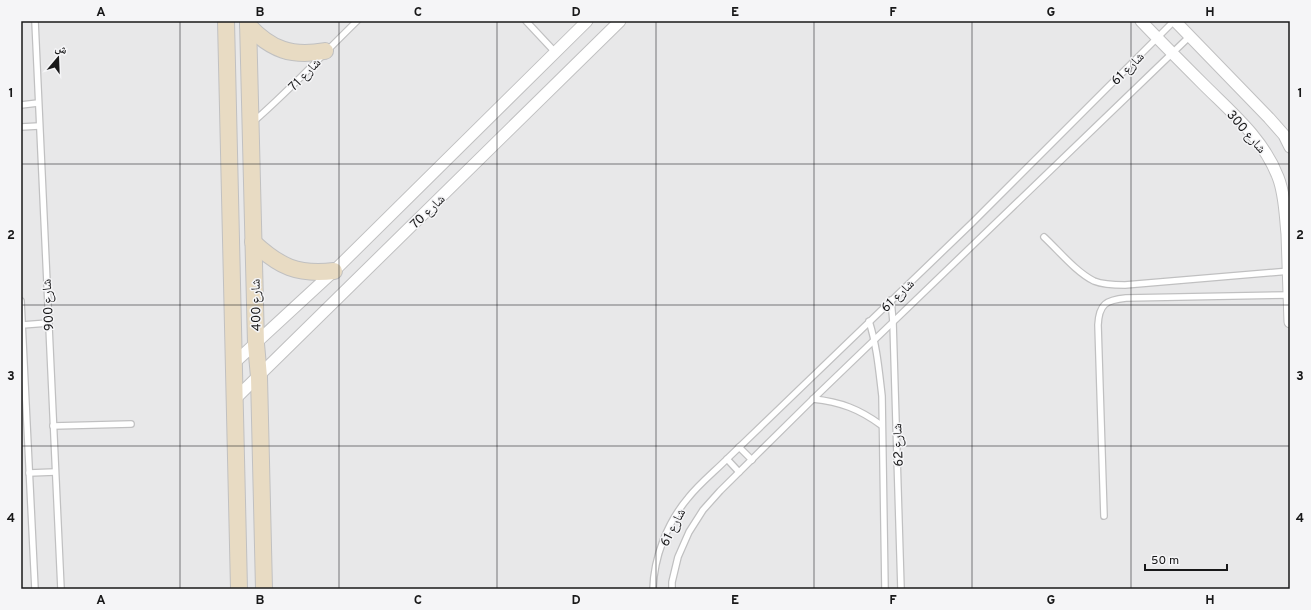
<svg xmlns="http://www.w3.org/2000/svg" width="1311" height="610" viewBox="0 0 1311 610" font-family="Overpass,'Noto Naskh Arabic',sans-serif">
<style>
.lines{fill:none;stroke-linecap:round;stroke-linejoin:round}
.lane-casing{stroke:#c0c0c1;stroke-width:8}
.street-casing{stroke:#c0c0c1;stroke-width:13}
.secondary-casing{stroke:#c0c0c1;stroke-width:18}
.lane{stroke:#fff;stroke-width:5.5}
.street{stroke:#fff;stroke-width:11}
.secondary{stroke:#e8dbc3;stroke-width:16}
.grid{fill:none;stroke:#181819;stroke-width:1;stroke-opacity:0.55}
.labels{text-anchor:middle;stroke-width:3;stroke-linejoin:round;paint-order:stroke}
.street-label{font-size:13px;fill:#181819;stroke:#f5f5f7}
.neatline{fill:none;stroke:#181819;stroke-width:1.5}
.grid-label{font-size:13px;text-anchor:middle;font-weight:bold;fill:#181819}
</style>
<rect width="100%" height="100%" fill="#e8e8e9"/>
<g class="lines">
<g class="lane-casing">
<g id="lane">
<polyline points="35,21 61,589"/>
<polyline points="526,21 555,52"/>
<polyline points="21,105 38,103"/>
<path d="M253,122C290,90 322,55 357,21"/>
<polyline points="21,127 39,126"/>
<path d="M1044,237C1059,251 1076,272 1094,281C1104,285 1115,285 1125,285L1290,271"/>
<polyline points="891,300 893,322 901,589"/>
<polyline points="21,301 35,589"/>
<path d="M869,321C877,346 879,371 882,396L885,589"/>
<polyline points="22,325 48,323"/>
<path d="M813,399C841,402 859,409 881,425"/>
<polyline points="53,426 131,424"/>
<polyline points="739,447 752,460"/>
<polyline points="727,459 739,472"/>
<polyline points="29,473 55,472"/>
<path d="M1104,516L1098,325C1099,304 1106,300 1126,298L1290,295"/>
<path d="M653,589C654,557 667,523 688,498C699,484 714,472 727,459L972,223L1174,21"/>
<polyline points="672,589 672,582 678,557 689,532 703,510 720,491 813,399 1189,37"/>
</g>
</g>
<g class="street-casing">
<g id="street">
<path d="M1141,21C1161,42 1182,63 1203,84C1231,112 1263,138 1278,177C1285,195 1285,215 1287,234C1288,263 1289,292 1290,322"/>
<polyline points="1175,21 1269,118 1284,135 1290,147"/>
<polyline points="233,364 334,271 587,21"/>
<polyline points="234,400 620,21"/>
</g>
</g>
<g class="secondary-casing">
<g id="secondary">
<polyline points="226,21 239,589"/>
<polyline points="248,21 256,344 259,377 264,589"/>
<path d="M248,25C271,50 292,57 325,51"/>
<path d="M253,242C280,267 297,275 334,271"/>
</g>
</g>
<use href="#lane" class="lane"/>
<use href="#street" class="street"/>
<use href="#secondary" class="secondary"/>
</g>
<path class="grid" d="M180,21V589M339,21V589M497,21V589M656,21V589M814,21V589M972,21V589M1131,21V589M21,164H1290M21,305H1290M21,446H1290"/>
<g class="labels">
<g class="street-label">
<text transform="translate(1127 68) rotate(-45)" y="5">شارع 61</text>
<text transform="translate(304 74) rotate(-46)" y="5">شارع 71</text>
<text transform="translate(1247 131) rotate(49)" y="5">شارع 300</text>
<text transform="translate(427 211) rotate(-44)" y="5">شارع 70</text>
<text transform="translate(897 295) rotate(-44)" y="5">شارع 61</text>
<text transform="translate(47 305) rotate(-93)" y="5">شارع 900</text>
<text transform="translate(255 305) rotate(-91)" y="5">شارع 400</text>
<text transform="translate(897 445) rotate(-92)" y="5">شارع 62</text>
<text transform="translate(672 527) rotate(-63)" y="5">شارع 61</text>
</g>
</g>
<rect width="1311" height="610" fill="none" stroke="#f5f5f7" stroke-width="44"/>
<g transform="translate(58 58) rotate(19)" stroke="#f5f5f7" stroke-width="3" paint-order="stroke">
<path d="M0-3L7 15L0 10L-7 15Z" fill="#181819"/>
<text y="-6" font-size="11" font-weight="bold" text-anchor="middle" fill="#181819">ش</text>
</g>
<path d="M1145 564v6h82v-6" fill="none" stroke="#181819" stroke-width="2"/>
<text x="1151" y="564" font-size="12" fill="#181819" stroke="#f5f5f7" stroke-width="3" paint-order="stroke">50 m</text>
<rect x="22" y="22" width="1267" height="566" class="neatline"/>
<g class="grid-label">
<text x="101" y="16">A</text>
<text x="260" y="16">B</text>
<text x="418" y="16">C</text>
<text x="576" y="16">D</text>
<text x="735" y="16">E</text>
<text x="893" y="16">F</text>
<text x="1051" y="16">G</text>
<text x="1210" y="16">H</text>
<text x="11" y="97">1</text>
<text x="1300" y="97">1</text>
<text x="11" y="239">2</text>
<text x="1300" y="239">2</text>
<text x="11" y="380">3</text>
<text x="1300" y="380">3</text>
<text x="11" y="522">4</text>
<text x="1300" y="522">4</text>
<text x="101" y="604">A</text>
<text x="260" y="604">B</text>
<text x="418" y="604">C</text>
<text x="576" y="604">D</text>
<text x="735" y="604">E</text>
<text x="893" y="604">F</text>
<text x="1051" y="604">G</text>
<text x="1210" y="604">H</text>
</g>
</svg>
